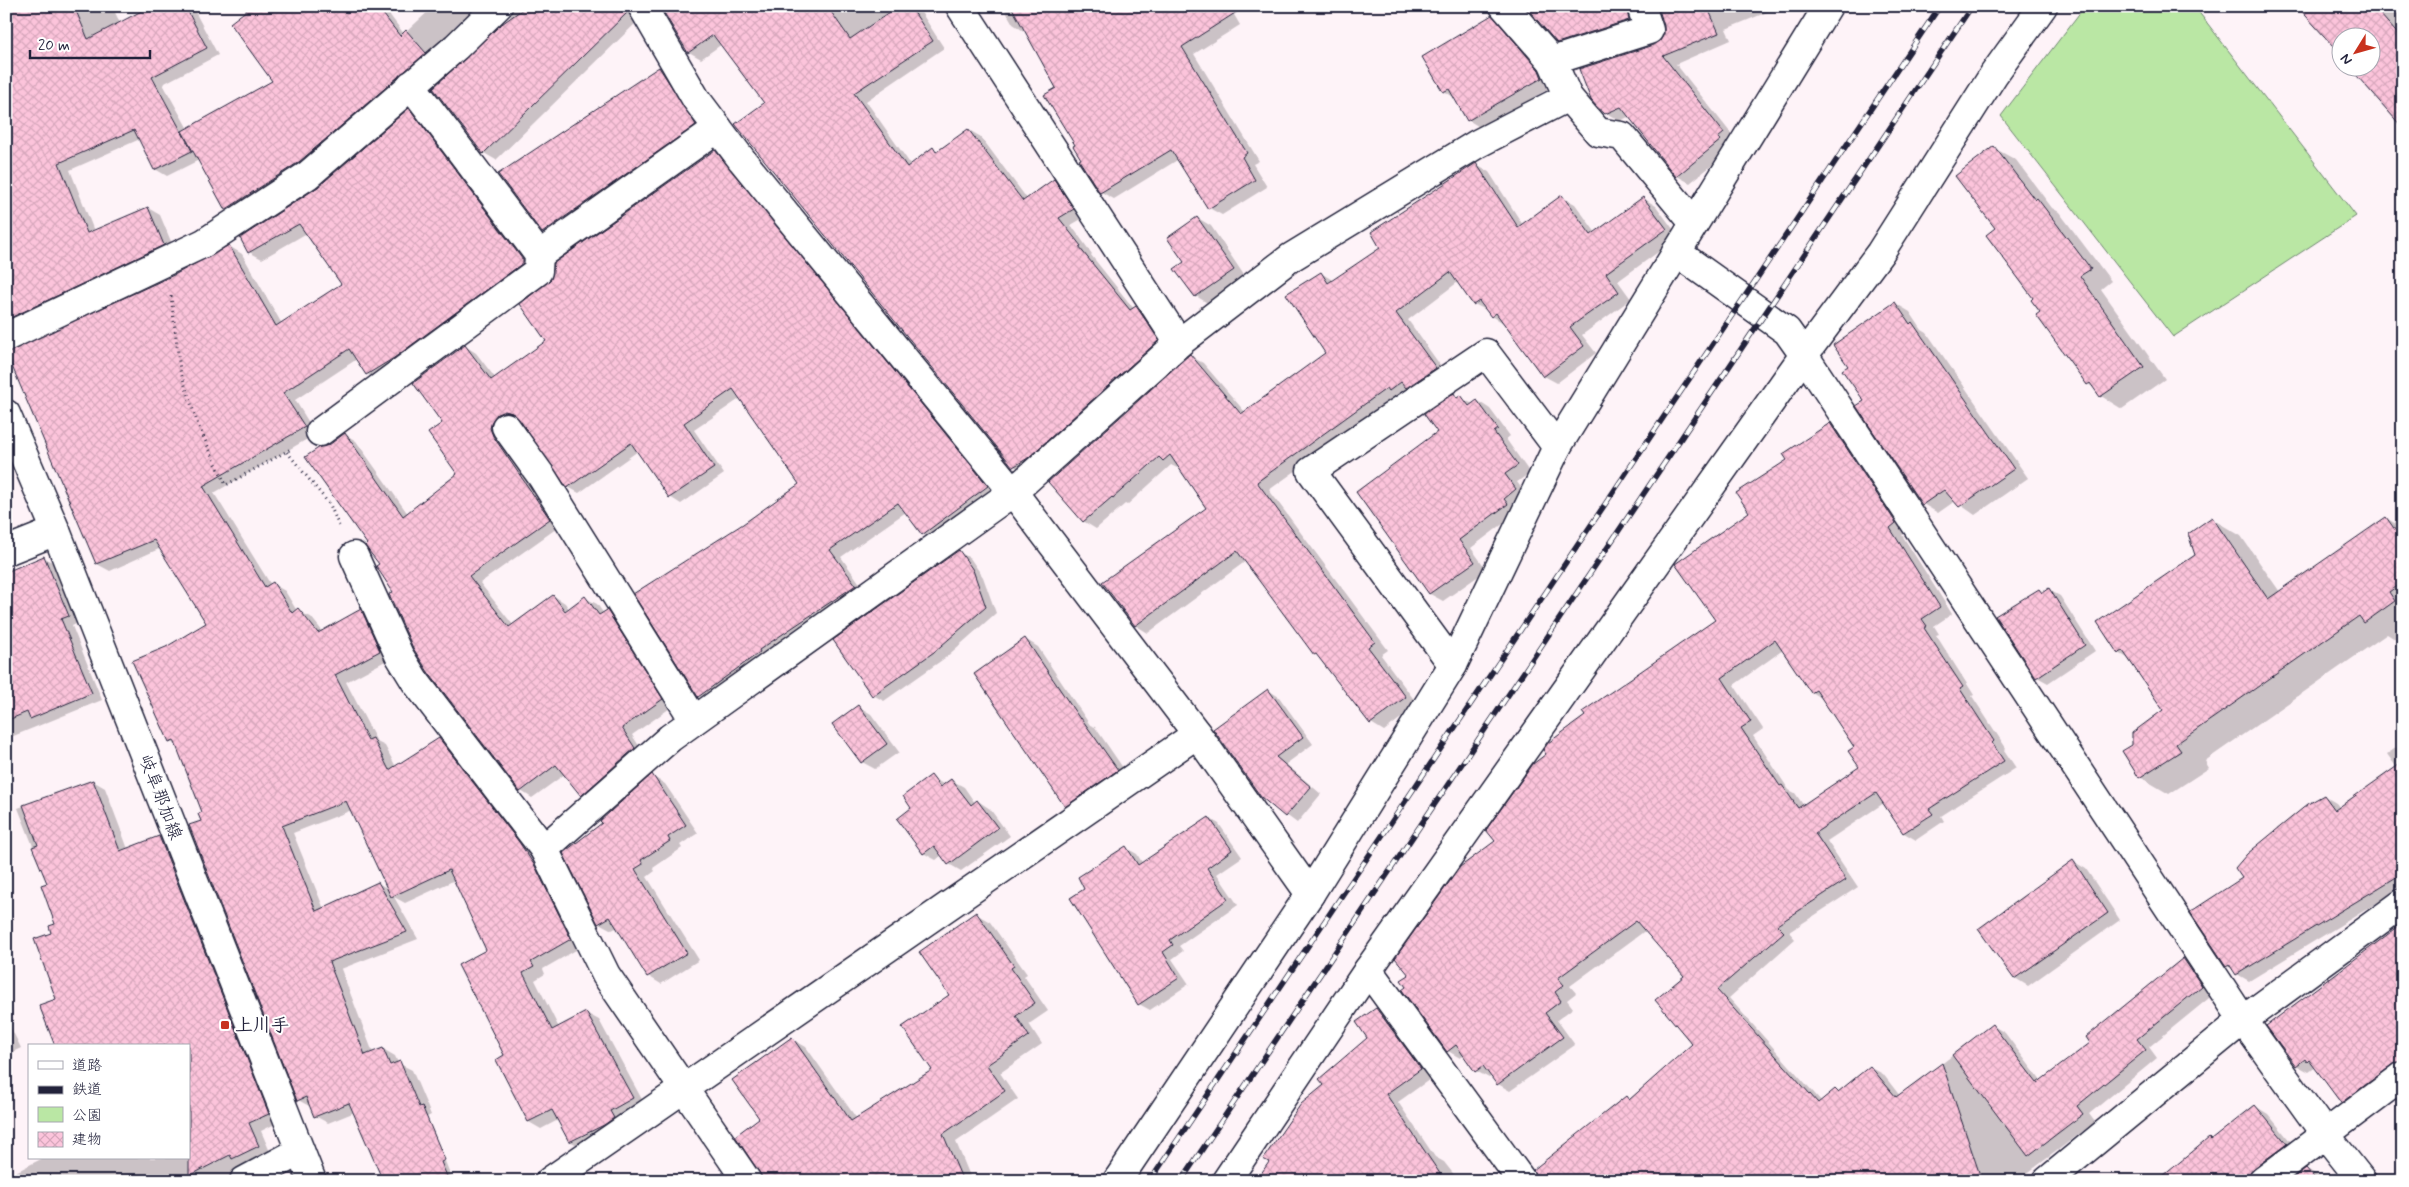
<svg xmlns="http://www.w3.org/2000/svg" width="2409" height="1187" viewBox="0 0 2409 1187" font-family="Mynerve,'Klee One',sans-serif">
<style>
.park{fill:#bae7a4;stroke:#6e8470}
.shadow{fill:#0003;fill-rule:evenodd}
.building{fill:url(#building-cross-hatch);stroke:#22223b;fill-rule:evenodd}
.lines{fill:none;stroke-linecap:round;stroke-linejoin:round}
.minor-casing{stroke:#22223b;stroke-width:31}
.major-casing{stroke:#22223b;stroke-width:31}
.path{stroke:#22223b;stroke-width:3;stroke-dasharray:1 4;stroke-linecap:butt}
.minor{stroke:#fff;stroke-width:28}
.major{stroke:#fff;stroke-width:28}
.rail-casing{stroke:#22223b;stroke-width:5.5}
.rail{stroke:#fff;stroke-width:4;stroke-dasharray:11;stroke-linecap:butt}
.poi-dot{fill:#c8321e;stroke:#fff;stroke-width:2}
.labels{text-anchor:middle;stroke-width:4;stroke-linejoin:round;paint-order:stroke}
.street-label{font-size:18px;fill:#22223b;stroke:#fff}
.poi-label{font-size:18px;font-weight:bold;fill:#22223b;stroke:#fff;text-anchor:start}
</style>
<defs>
<pattern id="building-cross-hatch" width="8" height="8" patternUnits="userSpaceOnUse" patternTransform="scale(1.25)"><rect width="8" height="8" fill="#fcc4db"/><path d="M0 0l8 8M0 8l8-8" fill="none" stroke="#d8a8bd"/></pattern>
</defs>
<rect width="100%" height="100%" fill="#fef3f8"/>
<filter id="ink" filterUnits="userSpaceOnUse"><feTurbulence type="fractalNoise" baseFrequency=".02" numOctaves="2"/><feDisplacementMap in="SourceGraphic" scale="10" xChannelSelector="R" yChannelSelector="G"/><feConvolveMatrix kernelMatrix="1 2 1 2 8 2 1 2 1" color-interpolation-filters="sRGB"/></filter>
<g filter="url(#ink)">
<polygon class="park" points="2085,6 2194,6 2356,216 2173,337 2001,116"/>
<g class="shadow">
<path d="M6,6H112L120,23L153,6H192L218,55L163,84L188,129L274,82L376,7L389,14L404,34L434,6H496L239,217L226,209L199,160L167,176L155,169L140,139L70,170L94,231L148,208L160,215L175,251L6,328ZM187,147L195,151V154L186,149Z"/>
<polygon points="514,6 640,6 640,19 496,160 484,153 434,88 510,18"/>
<polygon points="662,6 917,6 944,48 866,101 911,165 933,149 938,152 969,130 981,137 1028,200 1054,180 1066,188 1085,217 1071,225 1092,254 1091,255 1134,309 1136,307 1149,314 1170,348 1026,473 1014,466 766,104 722,44 701,59 689,52"/>
<polygon points="993,6 1229,6 1240,25 1194,54 1259,161 1253,164 1267,187 1222,215 1209,208 1179,159 1114,199 1101,192 1082,159 1057,88 1025,32 1013,24 1005,10 1002,12"/>
<polygon points="1527,6 1641,6 1642,27 1571,50 1558,42"/>
<polygon points="1658,6 1782,6 1726,29 1731,40 1676,64 1737,141 1733,148 1690,183 1677,176 1630,116 1620,121 1606,113 1665,34 1665,25"/>
<polygon points="2319,6 2403,6 2403,130 2352,68 2372,68 2372,38"/>
<polygon points="1492,17 1505,25 1555,85 1481,128 1468,120 1455,98 1444,91"/>
<polygon points="659,68 672,76 708,132 556,240 543,233 500,175"/>
<path d="M409,110L421,117L535,268L379,381L367,374L357,359L295,400L316,434L214,493L271,585L273,584L285,591L297,611L311,617L323,632L361,611L373,618L391,658L346,682L377,742L385,746L396,767L439,740L452,747L547,874L583,946L543,969L545,974L535,980L559,1028L586,1013L599,1020L645,1105L582,1148L570,1141L558,1120L541,1129L529,1122L506,1056L488,951L455,880L405,903L394,897L418,939L341,969L373,1053L383,1049L395,1056L398,1063L412,1070L431,1115L427,1117L453,1181H374L372,1177L381,1173L355,1112L328,1123L315,1116L311,1107L298,1100L190,826L202,821L204,813L177,745L170,741L166,648L208,623L161,548L110,571L97,564L8,353L177,275L229,246L242,254L282,324L343,284L307,233L262,259L249,252ZM352,810L390,890L378,883L324,909L293,833Z"/>
<polygon points="1994,148 2016,160 2052,208 2059,212 2111,281 2101,289 2165,379 2122,409 2101,396 2096,389 2088,384 2042,313 1996,228"/>
<polygon points="715,151 726,158 998,493 934,541 923,534 906,512 841,557 866,592 710,702 699,696 744,525 801,485 741,398 694,430 724,474 681,504 670,497 638,451 579,493 568,487 520,418 509,420 560,526 480,583 513,625 554,596 565,603 569,609 585,598 597,604 604,614 607,612 618,618 673,706 632,735 645,755 593,801 581,795 565,774 532,798 521,791 429,671 395,592 369,545 330,446 345,434 356,441 408,514 458,475 444,423 465,346 476,353 496,379 548,341"/>
<polygon points="1476,165 1489,172 1523,225 1562,197 1575,204 1596,233 1643,198 1656,206 1679,237 1618,281 1631,299 1582,335 1596,353 1557,383 1544,376 1505,324 1492,316 1488,311 1474,304 1458,282 1408,320 1448,376 1400,396 1269,490 1388,650 1381,655 1418,705 1384,731 1371,723 1321,658 1315,654 1246,561 1148,633 1135,625 1208,508 1179,466 1177,468 1171,465 1127,505 1125,504 1096,529 1083,521 1190,356 1203,363 1245,412 1326,354 1321,273 1334,281 1381,248"/>
<polygon points="1198,218 1211,226 1246,278 1209,304 1196,296 1176,269 1186,263"/>
<polygon points="1895,303 1910,312 1922,330 1927,333 2028,478 1975,515 1955,501 1938,513 1923,504 1865,401 1850,367"/>
<polygon points="1454,395 1473,404 1478,401 1490,409 1510,436 1506,439 1530,473 1517,482 1528,497 1520,511 1471,548 1487,570 1443,601 1430,594 1357,493 1439,433"/>
<path d="M1830,424L1843,432L1908,531L1902,535L1952,614L1934,626L1939,634L1936,635L1974,695L1972,696L2006,748L2004,750L2016,768L1941,816L1944,821L1916,840L1904,833L1884,803L1827,841L1858,887L1789,932L1795,939L1729,998L1822,1102L1839,1093L1870,1067L1883,1074L1900,1096L1992,1025L2005,1033L2041,1081L2092,1043L2183,959L2196,966L2214,994L2149,1047L2157,1058L2089,1114L2095,1122L2017,1181H1539L1626,1097L1631,1100L1694,1045L1686,976L1646,930L1570,986L1576,993L1567,1000L1573,1008L1557,1020L1575,1045L1510,1091L1498,1084L1492,1076L1489,1078L1476,1071L1465,1055L1460,1058L1448,1051L1408,987L1410,975L1496,841L1717,621L1750,513L1789,460ZM1783,650L1812,692L1823,699L1856,748L1861,768L1804,806L1795,793L1789,790L1753,736L1763,729L1734,685Z"/>
<polygon points="2386,518 2403,528 2403,633 2395,639 2387,634 2205,761 2209,768 2169,794 2140,777 2133,746 2164,710 2129,659 2119,653 2196,555 2212,519 2241,536 2280,592"/>
<polygon points="959,552 970,558 983,577 996,613 945,658 884,701 873,695"/>
<polygon points="44,558 56,564 80,622 72,626 102,700 6,739 6,573"/>
<polygon points="2039,590 2044,593 2049,590 2060,596 2095,651 2048,683 2037,677"/>
<polygon points="1025,639 1038,647 1090,725 1095,727 1130,778 1078,813 1065,806"/>
<polygon points="1268,690 1279,697 1313,744 1286,764 1321,794 1297,823 1262,797"/>
<polygon points="858,706 871,714 899,752 875,769 862,762"/>
<polygon points="2403,743 2403,887 2249,981 2237,974 2227,965 2244,878 2324,796 2336,803 2340,808 2397,768 2387,754"/>
<polygon points="652,776 665,784 698,833 680,845 682,848 653,868 655,871 647,877 699,960 661,984 648,976 618,927 612,930 599,923"/>
<polygon points="931,777 945,785 951,780 964,787 975,803 978,801 990,809 1010,836 961,871 949,864 942,855 936,860 923,853 913,809"/>
<polygon points="93,781 105,788 128,849 159,837 172,845 281,1121 261,1131 274,1161 243,1181 6,1181 6,1177 43,1158 80,1158 81,1160 85,1158 189,1158 189,1046 57,999 53,934 57,925 48,884 18,808"/>
<polygon points="1209,818 1219,824 1242,857 1217,874 1238,905 1179,946 1183,951 1172,959 1189,984 1150,1010 1139,1004 1086,889 1126,848 1137,854 1143,864"/>
<polygon points="2073,861 2086,869 2120,920 2028,986 2015,978"/>
<polygon points="976,914 990,922 1027,974 1024,976 1048,1011 1029,1024 1042,1044 1000,1073 1018,1099 956,1142 972,1181 804,1181 761,1119 792,1039 806,1047 857,1119 934,1070 950,996"/>
<polygon points="2403,924 2403,1073 2354,1109 2342,1102 2316,1067 2309,1072 2296,1065"/>
<polygon points="1376,1009 1389,1017 1433,1077 1398,1102 1435,1157 1444,1162 1459,1181 1258,1181 1326,1085 1368,1038"/>
<polygon points="6,1018 21,1048 6,1055"/>
<polygon points="2255,1106 2268,1114 2299,1152 2263,1181 2158,1181"/>
<polygon points="2307,1169 2320,1177 2323,1181 2291,1181"/>
<polygon points="2331,1175 2341,1181 2324,1181"/>
</g>
<g class="building">
<polygon points="6,6 74,6 88,39 151,6 185,6 207,48 152,77 192,151 154,170 134,130 59,163 87,233 148,207 164,245 6,320"/>
<polygon points="252,6 377,6 400,36 406,30 426,53 299,162 225,210 182,131 272,81 230,23"/>
<polygon points="527,6 626,6 628,12 483,154 433,88 499,26"/>
<polygon points="660,6 827,6 850,39 899,6 910,6 933,41 854,93 907,167 933,147 936,152 968,129 1023,201 1054,179 1074,209 1059,218 1081,246 1079,247 1130,310 1136,306 1159,340 1028,458 1013,467 735,124 764,103 713,35 688,53"/>
<polygon points="1011,6 1246,6 1182,47 1247,153 1242,157 1255,180 1208,209 1171,150 1100,193 1079,160 1081,159 1073,146 1075,145 1044,95 1056,88"/>
<polygon points="1525,6 1626,6 1629,20 1557,43"/>
<polygon points="1658,6 1707,6 1719,33 1663,56 1724,133 1718,138 1721,140 1676,177 1621,107 1605,114 1596,106 1591,100 1579,69 1654,45 1660,41 1664,34 1664,26"/>
<polygon points="2297,6 2373,6 2403,40 2403,128 2350,68 2372,68 2372,38 2342,38 2342,56"/>
<polygon points="1492,15 1539,70 1542,78 1467,121 1449,89 1443,92 1422,57"/>
<polygon points="659,67 696,125 542,233 498,174"/>
<polygon points="409,108 523,260 523,263 394,358 366,375 349,349 283,393 305,427 203,486 265,587 273,582 292,613 298,608 318,633 361,609 380,651 335,675 368,740 373,738 389,770 439,738 519,842 535,866 571,939 531,962 534,967 523,973 552,1030 586,1012 633,1098 610,1111 614,1118 604,1125 569,1142 552,1110 528,1122 496,1060 504,1055 458,965 486,950 449,870 391,897 346,801 282,826 316,911 378,882 407,932 329,962 365,1055 383,1048 390,1065 400,1061 419,1107 422,1106 445,1160 441,1162 449,1181 383,1181 349,1103 314,1117 306,1097 297,1101 189,825 201,821 198,814 202,812 174,740 169,742 132,661 166,647 206,623 154,540 96,564 6,352 176,274 229,245 276,326 341,284 299,224 248,253 240,238 318,187"/>
<polygon points="1994,146 2035,200 2037,198 2091,269 2080,276 2144,367 2100,397 2090,383 2087,385 2036,315 2040,312 2031,300 2033,298 1986,235 1995,228 1955,176"/>
<polygon points="715,150 988,486 922,535 898,503 830,550 856,585 759,650 760,652 698,697 633,594 743,524 799,484 733,389 684,423 714,468 669,498 631,443 567,488 518,418 512,413 505,411 497,414 492,421 490,428 493,436 550,519 469,576 509,627 553,595 565,611 585,596 599,615 607,610 663,699 622,728 635,748 581,796 556,765 520,792 428,672 413,648 389,594 393,592 376,566 379,564 365,546 367,544 305,457 320,447 329,445 345,433 403,516 457,474 428,433 442,423 413,383 465,345 491,380 546,341 520,304 551,279 554,263"/>
<polygon points="1476,163 1518,227 1562,195 1591,235 1643,197 1667,229 1606,273 1619,292 1570,327 1584,346 1543,377 1496,313 1491,317 1479,301 1473,305 1450,272 1396,313 1436,368 1406,388 1401,382 1389,391 1387,388 1257,482 1375,642 1368,647 1406,697 1370,724 1316,654 1314,655 1237,551 1135,626 1102,582 1206,508 1170,455 1163,461 1159,457 1113,498 1112,497 1083,522 1048,482 1190,354 1241,414 1325,353 1286,294 1321,272 1328,283 1380,248 1371,232"/>
<polygon points="1197,217 1234,270 1195,297 1174,269 1184,262 1167,238"/>
<polygon points="1895,302 1910,324 1912,322 2014,469 1959,507 1944,490 1922,505 1856,406 1864,401 1842,370 1848,366 1833,345"/>
<polygon points="1454,393 1457,398 1461,395 1469,406 1477,400 1498,429 1494,432 1518,465 1505,474 1516,489 1504,499 1508,504 1459,540 1475,562 1429,594 1356,492 1437,432 1424,414"/>
<path d="M1830,423L1896,523L1890,528L1940,607L1922,619L1927,626L1924,628L1963,687L1960,689L1994,741L1992,743L2004,761L1929,809L1933,814L1903,833L1876,793L1815,833L1846,880L1777,925L1784,932L1717,990L1818,1103L1835,1089L1838,1092L1870,1066L1896,1097L1942,1063L1982,1181H1537L1533,1170L1626,1096L1629,1100L1692,1044L1655,1000L1684,976L1636,921L1558,978L1564,985L1555,992L1561,1001L1545,1013L1563,1037L1497,1085L1483,1066L1475,1072L1456,1045L1447,1052L1402,990L1406,987L1401,980L1409,975L1395,958L1460,867L1495,841L1486,830L1533,764L1546,754L1543,750L1548,743L1585,716L1582,712L1715,620L1675,564L1749,512L1736,493L1787,460L1783,454ZM1775,640L1811,693L1816,690L1854,747L1848,751L1859,767L1798,808L1782,785L1780,786L1741,728L1751,722L1722,678Z"/>
<polygon points="2212,517 2268,599 2386,517 2403,541 2403,582 2389,592 2395,601 2364,623 2359,616 2176,744 2181,751 2139,778 2122,751 2132,745 2132,733 2163,710 2123,651 2118,654 2097,622 2195,555 2188,534"/>
<polygon points="959,550 973,570 986,607 934,652 872,696 833,640"/>
<polygon points="44,556 69,616 61,619 92,693 30,719 27,712 6,721 6,572"/>
<polygon points="2049,588 2085,645 2036,678 1995,616 2039,589 2042,593"/>
<polygon points="1025,638 1080,719 1081,718 1118,770 1065,807 974,674"/>
<polygon points="1268,689 1303,737 1276,757 1311,787 1285,817 1261,797 1213,729"/>
<polygon points="858,705 887,744 861,763 832,724"/>
<polygon points="2403,762 2403,873 2236,975 2229,964 2226,966 2190,912 2242,878 2235,868 2247,854 2308,804 2324,795 2335,810"/>
<polygon points="652,774 686,825 668,837 670,841 641,860 643,864 635,869 687,953 647,977 610,917 598,924 563,853 602,823 600,821"/>
<polygon points="931,775 940,787 951,779 971,805 977,800 998,828 948,865 934,846 923,854 897,819 911,808 903,796"/>
<polygon points="93,780 120,851 159,836 269,1114 249,1123 259,1146 232,1159 230,1155 189,1176 189,1046 55,1046 39,1005 56,999 34,939 51,933 49,926 55,924 41,885 47,883 32,847 38,845 23,805"/>
<polygon points="1209,817 1232,850 1207,868 1228,899 1170,940 1173,945 1163,952 1179,978 1138,1005 1070,898 1084,889 1078,877 1126,846 1138,865"/>
<polygon points="2073,860 2108,913 2014,979 1978,929"/>
<polygon points="976,912 1014,966 1011,968 1035,1003 1016,1016 1029,1036 987,1065 1005,1091 943,1134 963,1181 765,1181 735,1136 759,1118 732,1080 792,1037 851,1121 932,1070 902,1027 949,995 919,952"/>
<polygon points="2403,923 2403,1061 2394,1064 2341,1103 2309,1060 2307,1062 2305,1059 2296,1066 2266,1026"/>
<polygon points="2183,958 2202,986 2137,1039 2146,1050 2077,1106 2083,1114 2028,1156 1952,1055 1992,1024 2037,1083 2090,1043 2086,1037"/>
<polygon points="1376,1008 1421,1069 1386,1094 1445,1181 1256,1181 1269,1162 1263,1159 1301,1104 1324,1085 1319,1079 1367,1038 1356,1022"/>
<polygon points="2255,1105 2287,1144 2254,1168 2248,1181 2157,1181 2209,1138 2211,1140"/>
<polygon points="2306,1168 2317,1181 2289,1181"/>
</g>
<g class="lines">
<g class="minor-casing">
<g id="minor">
<polyline points="642,6 696,99 742,160 1013,492 1197,734 1310,894"/>
<polyline points="960,6 1179,343"/>
<polyline points="1504,6 1552,61 1568,97 1598,132 1622,136 1694,223"/>
<polyline points="1552,61 1649,30 1641,6"/>
<polyline points="1676,252 1787,331 1804,355 2243,1020 2325,1134 2362,1181"/>
<polyline points="539,255 718,128"/>
<polyline points="6,337 204,243 308,175 456,47 498,6"/>
<polyline points="506,427 542,477 694,720"/>
<polyline points="320,432 538,271 539,255 411,85"/>
<polyline points="6,551 56,531"/>
<polyline points="354,556 399,655 415,681 544,849"/>
<polyline points="1453,665 1311,471 1486,353 1557,447"/>
<polyline points="1368,970 1522,1181"/>
<polyline points="244,1181 300,1151"/>
<polyline points="550,1181 1197,734"/>
<polyline points="747,1181 606,975 544,849 670,738 1013,492 1179,343 1290,258 1477,144 1568,97"/>
<polyline points="1117,1181 1310,894 1453,665 1557,447 1828,6"/>
<polyline points="1226,1181 1368,970 1804,355 1880,253 1994,74 2043,6"/>
<polyline points="2047,1181 2243,1020 2403,903"/>
<polyline points="2263,1181 2403,1076"/>
</g>
</g>
<g class="major-casing">
<polyline id="major" points="6,414 56,531 312,1181"/>
</g>
<g class="path">
<polyline points="171,296 180,370 198,425 226,485 291,449"/>
<polyline points="287,452 330,505 339,526"/>
</g>
<use href="#minor" class="minor"/>
<use href="#major" class="major"/>
<g class="rail-casing">
<g id="rail">
<polyline points="1150,1181 1940,6"/>
<polyline points="1181,1181 1972,6"/>
</g>
</g>
<use href="#rail" class="rail"/>
</g>
</g>
<rect class="poi-dot" x="220" y="1020" width="10" height="10" rx="2.5"/>
<g class="labels">
<g class="street-label">
<text transform="translate(161 797) rotate(69)" y="6">岐阜那加線</text>
</g>
<g class="poi-label">
<text x="235" y="1031">上川手</text>
</g>
</g>
<rect width="2409" height="1187" fill="none" stroke="#fff" stroke-width="25"/>
<rect x="12" y="12" width="2384" height="1162" fill="none" stroke="#22223b" stroke-width="2" filter="url(#ink)"/>
<rect x="28" y="1044" width="162" height="115" fill="#ffffff" stroke="#a7a7b1"/>
<rect x="38" y="1061" width="25" height="8" fill="#ffffff" stroke="#a7a7b1"/>
<text x="72" y="1070" font-size="15" fill="#22223b">道路</text>
<rect x="38" y="1086" width="25" height="8" fill="#22223b" stroke="#a7a7b1"/>
<text x="72" y="1094" font-size="15" fill="#22223b">鉄道</text>
<rect x="38" y="1107" width="25" height="15" fill="#bae7a4" stroke="#a7a7b1"/>
<text x="72" y="1120" font-size="15" fill="#22223b">公園</text>
<rect x="38" y="1132" width="25" height="15" fill="url(#building-cross-hatch)" stroke="#a7a7b1"/>
<text x="72" y="1144" font-size="15" fill="#22223b">建物</text>
<g transform="translate(2356 52) rotate(233)"><circle r="24" fill="#ffffff" stroke="#a7a7b1"/>
<path d="M0-4L9 19L0 12L-9 19Z" fill="#c8321e"/>
<text y="-8" font-size="14" font-weight="bold" text-anchor="middle" fill="#22223b">N</text>
</g>
<path d="M30 50v8h120v-8" fill="none" stroke="#22223b" stroke-width="2.5"/>
<text x="38" y="50" font-size="15" fill="#22223b" stroke="#ffffff" stroke-width="4" paint-order="stroke">20 m</text>
</svg>
